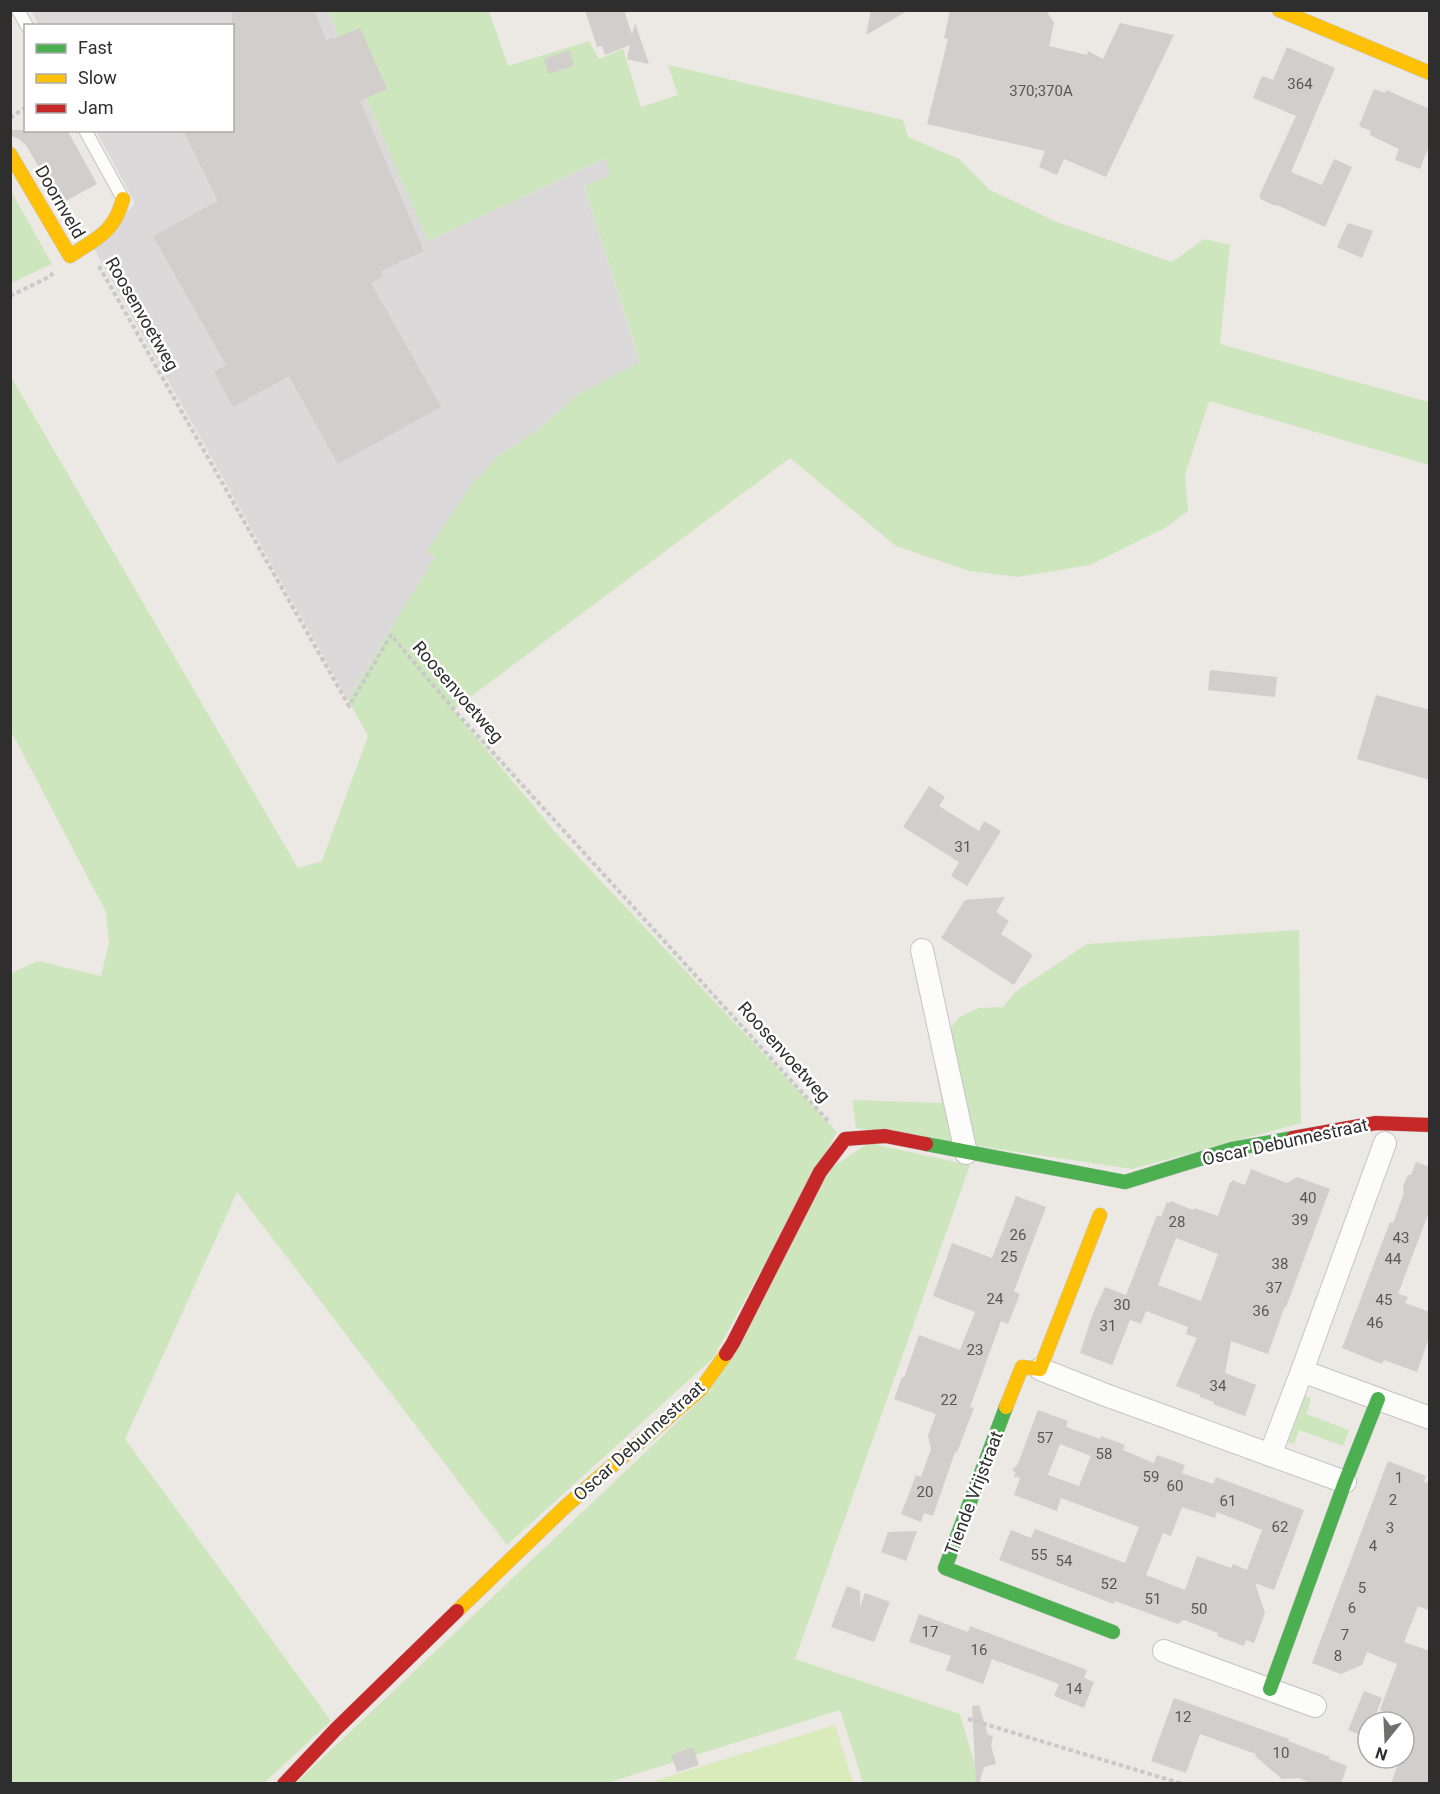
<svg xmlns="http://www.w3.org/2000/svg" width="1440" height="1794" viewBox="0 0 1440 1794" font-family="Roboto,sans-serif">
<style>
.industrial{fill:#dcd9db}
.green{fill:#cee6be}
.pitch{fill:#d9eabb}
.building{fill:#d1cecb;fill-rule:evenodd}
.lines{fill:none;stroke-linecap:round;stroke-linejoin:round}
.lane-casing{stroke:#c5c4c5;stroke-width:14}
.street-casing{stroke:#c5c4c5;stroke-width:24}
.fast-casing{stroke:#c5c4c5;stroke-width:15}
.slow-casing{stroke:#c5c4c5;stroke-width:15}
.jam-casing{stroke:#c5c4c5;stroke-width:15}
.path{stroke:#c9c9c8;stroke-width:4;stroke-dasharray:4.5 3;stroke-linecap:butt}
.lane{stroke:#fcfcfb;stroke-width:12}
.street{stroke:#fcfcfb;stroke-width:22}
.fast{stroke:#4caf50;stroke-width:14}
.slow{stroke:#ffc107;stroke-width:14}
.jam{stroke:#c62828;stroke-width:14}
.labels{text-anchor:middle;stroke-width:5;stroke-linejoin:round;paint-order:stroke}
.number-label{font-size:15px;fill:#585857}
.street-label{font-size:18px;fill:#2e2e2e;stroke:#fff}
</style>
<rect width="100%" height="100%" fill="#ece8e4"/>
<polygon class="industrial" points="31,11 328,11 428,241 606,158 611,176 584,186 640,363 577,395 535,432 498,456 427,552 435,556 348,700 94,249 135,203 96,131 232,130 232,26 39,25"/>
<g class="green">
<polygon points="328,11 489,11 508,66 589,41 599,59 623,49 641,107 678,95 668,65 903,120 908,137 959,159 990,190 1057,222 1172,262 1204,239 1230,245 1220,344 1429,402 1429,465 1209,401 1185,475 1188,511 1165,528 1090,565 1018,577 969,571 896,546 790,458 453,710 556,833 837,1132 713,1358 507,1545 237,1192 125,1439 331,1721 264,1783 11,1783 11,973 38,961 101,976 109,943 106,912 11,731 10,375 298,868 322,861 368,736 348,700 435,556 426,552 473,483 498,456 535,432 577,395 640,362 584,185 610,176 606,158 428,241"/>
<polygon points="10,189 52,264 11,283 10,283"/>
<polygon points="1299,930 1301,1123 1132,1169 856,1128 852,1100 942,1103 935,1067 942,1062 945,1036 959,1017 979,1008 1003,1007 1015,992 1087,944"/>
<polygon points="869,1143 970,1165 795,1659 960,1714 980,1783 863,1783 840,1710 607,1783 295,1784 710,1391 829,1169"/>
<polygon points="1305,1396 1311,1399 1306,1414 1349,1430 1343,1446 1299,1430 1294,1444 1288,1442"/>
</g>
<polygon class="pitch" points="835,1725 853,1783 648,1783"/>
<g class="building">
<polygon points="232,10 314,10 326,40 332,37 333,39 360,28 387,89 360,101 424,251 381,271 383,277 371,283 441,407 338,464 289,376 233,407 214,372 226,365 153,236 218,201 183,130 232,130"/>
<polygon points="585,10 624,10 632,35 635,23 649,64 627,59 630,45 605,55 602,46 597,47"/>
<polygon points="871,10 909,10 866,35"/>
<polygon points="950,10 1046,10 1054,23 1049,46 1087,55 1088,51 1103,59 1120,23 1174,35 1106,177 1064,159 1057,175 1039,167 1045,151 927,124 948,39 944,38"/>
<polygon points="1287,47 1335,68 1291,172 1322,185 1334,159 1352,167 1325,227 1277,205 1276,206 1260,199 1261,197 1259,196 1296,116 1253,98 1262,76 1273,80"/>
<polygon points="569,50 574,66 548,74 544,59"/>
<polygon points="1374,89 1385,93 1386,90 1430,109 1430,143 1420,169 1395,160 1399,149 1370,135 1371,131 1359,126"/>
<polygon points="10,130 67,130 97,184 60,204 26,145 19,139 12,136"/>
<polygon points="1348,223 1373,231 1362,258 1337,247"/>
<polygon points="1210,670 1277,677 1275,697 1208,690"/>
<polygon points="1376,695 1430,710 1430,780 1357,759"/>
<polygon points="929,786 945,797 939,806 979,831 984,821 1001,831 967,886 951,876 959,862 903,827"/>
<polygon points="1005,897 996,912 1009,921 1001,934 1033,955 1014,985 941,938 965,900"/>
<polygon points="1416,1162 1430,1167 1430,1209 1398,1294 1408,1297 1405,1303 1430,1312 1430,1335 1417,1372 1384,1360 1382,1364 1342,1348 1390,1222 1393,1223 1404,1193 1403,1186 1408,1175 1411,1175"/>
<path d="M1251,1169L1287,1183L1297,1177L1330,1189L1286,1307L1285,1306L1268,1354L1231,1341L1225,1373L1256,1385L1245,1416L1213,1404L1214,1402L1200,1397V1395L1176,1386L1197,1338L1186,1334L1188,1327L1146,1311L1141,1324L1130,1320L1112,1365L1080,1353L1092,1316L1105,1287L1126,1295L1157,1215L1161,1217L1167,1202L1170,1203V1201L1193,1210L1194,1208L1218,1216L1230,1182H1232V1180L1245,1185ZM1176,1238L1218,1254L1201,1301L1158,1285Z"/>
<polygon points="1016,1196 1046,1207 1014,1291 1020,1294 1008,1324 1001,1321 970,1407 974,1408 957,1452 955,1452 933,1516 924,1513 921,1522 901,1514 916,1475 921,1477 931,1449 928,1436 936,1414 894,1399 902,1377 904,1378 919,1335 960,1350 975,1312 933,1296 937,1285 952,1243 992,1258"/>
<path d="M1038,1410L1068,1421L1066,1427L1100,1439L1101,1436L1125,1445L1123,1450L1154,1463L1157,1455L1185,1465L1182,1473L1213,1484L1216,1477L1304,1510L1274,1590L1255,1583L1265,1613L1254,1643L1246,1640L1244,1646L1217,1636L1218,1633L1184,1620L1178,1624L1115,1601L1114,1604L999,1560L1011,1530L1031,1538L1035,1529L1125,1563L1139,1527L1061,1498L1057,1511L1014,1495L1020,1478L1013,1476L1016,1473L1012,1470L1018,1464ZM1060,1444L1091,1456L1079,1486L1048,1475ZM1182,1507L1215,1518L1217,1512L1262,1530L1247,1570L1233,1564L1231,1568L1197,1556L1185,1590L1146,1575L1163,1533L1171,1536Z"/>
<polygon points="1388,1461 1426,1476 1424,1482 1430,1483 1430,1611 1418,1606 1404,1642 1430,1651 1430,1784 1391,1784 1400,1758 1404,1758 1404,1719 1380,1710 1397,1664 1367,1652 1362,1665 1341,1674 1312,1663"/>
<polygon points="917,1531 906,1561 881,1552 888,1532"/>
<polygon points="847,1586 860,1591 860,1607 865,1593 890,1602 874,1642 831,1627"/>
<polygon points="919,1614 968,1632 970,1626 1087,1670 1084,1678 1094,1682 1084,1708 1054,1696 1059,1684 992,1659 983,1684 946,1670 951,1656 909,1642"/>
<polygon points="1364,1691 1382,1698 1373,1722 1368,1722 1366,1737 1348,1730"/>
<polygon points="1174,1698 1289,1739 1288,1741 1330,1757 1329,1759 1347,1766 1341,1784 1313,1784 1298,1778 1282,1779 1255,1756 1256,1754 1200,1734 1186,1773 1151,1761"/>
<polygon points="979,1705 988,1735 993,1736 991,1745 996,1764 984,1767 979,1784 976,1784 972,1706"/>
<polygon points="693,1747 699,1765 677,1772 671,1755"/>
</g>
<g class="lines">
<g class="lane-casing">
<g id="lane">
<polyline points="18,10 27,26"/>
<polyline points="85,130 123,199"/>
</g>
</g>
<g class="street-casing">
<g id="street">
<polyline points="922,950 966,1153"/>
<polyline points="1385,1143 1302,1371 1430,1418"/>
<polyline points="1040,1369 1103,1394 1345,1482"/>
<polyline points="1270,1455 1302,1371"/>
<polyline points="1164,1651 1315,1706"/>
</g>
</g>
<g class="fast-casing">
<g id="fast">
<polyline points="926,1144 1125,1182 1232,1149 1293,1138"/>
<polyline points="1006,1407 945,1568 1113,1632"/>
<polyline points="1270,1689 1345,1482 1378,1399"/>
</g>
</g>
<g class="slow-casing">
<g id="slow">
<polyline points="1279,10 1430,73"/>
<path d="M10,154L70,256C97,238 114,233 123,199"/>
<polyline points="1006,1407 1022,1367 1040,1369 1100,1215"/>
<polyline points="457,1611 566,1506 701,1389 726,1354"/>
</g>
</g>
<g class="jam-casing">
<g id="jam">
<polyline points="1293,1138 1376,1123 1430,1125"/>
<polyline points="726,1354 733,1343 820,1172 845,1139 885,1136 926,1144"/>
<polyline points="284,1784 336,1729 457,1611"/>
</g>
</g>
<g class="path">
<polyline points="10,118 26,107"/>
<polyline points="99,266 349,706 391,635 455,711 829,1122"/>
<polyline points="10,296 49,277 53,273"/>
<polyline points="968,1719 1183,1784"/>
</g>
<use href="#lane" class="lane"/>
<use href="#street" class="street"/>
<use href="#fast" class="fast"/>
<use href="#slow" class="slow"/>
<use href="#jam" class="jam"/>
</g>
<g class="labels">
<g class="number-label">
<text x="1300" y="89">364</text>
<text x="1041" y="96">370;370A</text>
<text x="963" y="852">31</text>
<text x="1308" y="1203">40</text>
<text x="1300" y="1225">39</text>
<text x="1177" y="1227">28</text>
<text x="1018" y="1240">26</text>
<text x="1401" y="1243">43</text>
<text x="1009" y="1262">25</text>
<text x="1393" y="1264">44</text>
<text x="1280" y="1269">38</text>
<text x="1274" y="1293">37</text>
<text x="995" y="1304">24</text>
<text x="1384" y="1305">45</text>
<text x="1122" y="1310">30</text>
<text x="1261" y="1316">36</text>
<text x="1375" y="1328">46</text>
<text x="1108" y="1331">31</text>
<text x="975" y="1355">23</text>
<text x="1218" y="1391">34</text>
<text x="949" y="1405">22</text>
<text x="1045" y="1443">57</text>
<text x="1104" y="1459">58</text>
<text x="1151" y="1482">59</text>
<text x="1399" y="1483">1</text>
<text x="1175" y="1491">60</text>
<text x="925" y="1497">20</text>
<text x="1393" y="1505">2</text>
<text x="1228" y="1506">61</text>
<text x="1280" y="1532">62</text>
<text x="1390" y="1533">3</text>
<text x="1373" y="1551">4</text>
<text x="1039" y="1560">55</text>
<text x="1064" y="1566">54</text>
<text x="1109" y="1589">52</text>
<text x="1362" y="1593">5</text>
<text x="1153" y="1604">51</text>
<text x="1352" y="1613">6</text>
<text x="1199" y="1614">50</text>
<text x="930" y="1637">17</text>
<text x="1345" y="1640">7</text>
<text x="979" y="1655">16</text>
<text x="1338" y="1661">8</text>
<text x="1074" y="1694">14</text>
<text x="1183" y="1722">12</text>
<text x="1281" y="1758">10</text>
</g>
<g class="street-label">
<text transform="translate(60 202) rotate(60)" y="6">Doornveld</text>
<text transform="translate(142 314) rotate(60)" y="6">Roosenvoetweg</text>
<text transform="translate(458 692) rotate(49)" y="6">Roosenvoetweg</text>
<text transform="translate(784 1052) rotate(48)" y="6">Roosenvoetweg</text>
<text transform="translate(1285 1142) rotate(-12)" y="6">Oscar Debunnestraat</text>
<text transform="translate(639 1441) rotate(-42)" y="6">Oscar Debunnestraat</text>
<text transform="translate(974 1493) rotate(-69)" y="6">Tiende Vrijstraat</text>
</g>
</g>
<rect width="1440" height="1794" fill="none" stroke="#2e2e2e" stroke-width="24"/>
<rect x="24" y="24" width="210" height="108" fill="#ffffff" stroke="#ababab" stroke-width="1.5"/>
<rect x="36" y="44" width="30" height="9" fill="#4caf50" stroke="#ababab" stroke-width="1.5"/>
<text x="78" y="54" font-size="18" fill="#2e2e2e">Fast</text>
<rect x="36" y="74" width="30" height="9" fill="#ffc107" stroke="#ababab" stroke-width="1.5"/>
<text x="78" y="84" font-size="18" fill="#2e2e2e">Slow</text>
<rect x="36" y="104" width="30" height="9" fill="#c62828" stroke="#ababab" stroke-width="1.5"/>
<text x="78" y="114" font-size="18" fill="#2e2e2e">Jam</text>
<g transform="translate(1386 1740) rotate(198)"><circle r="28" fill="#ffffff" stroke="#ababab" stroke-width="1.5"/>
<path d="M0-4.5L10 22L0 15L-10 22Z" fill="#706f6e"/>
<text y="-9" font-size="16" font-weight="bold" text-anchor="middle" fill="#2e2e2e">N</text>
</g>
</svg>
